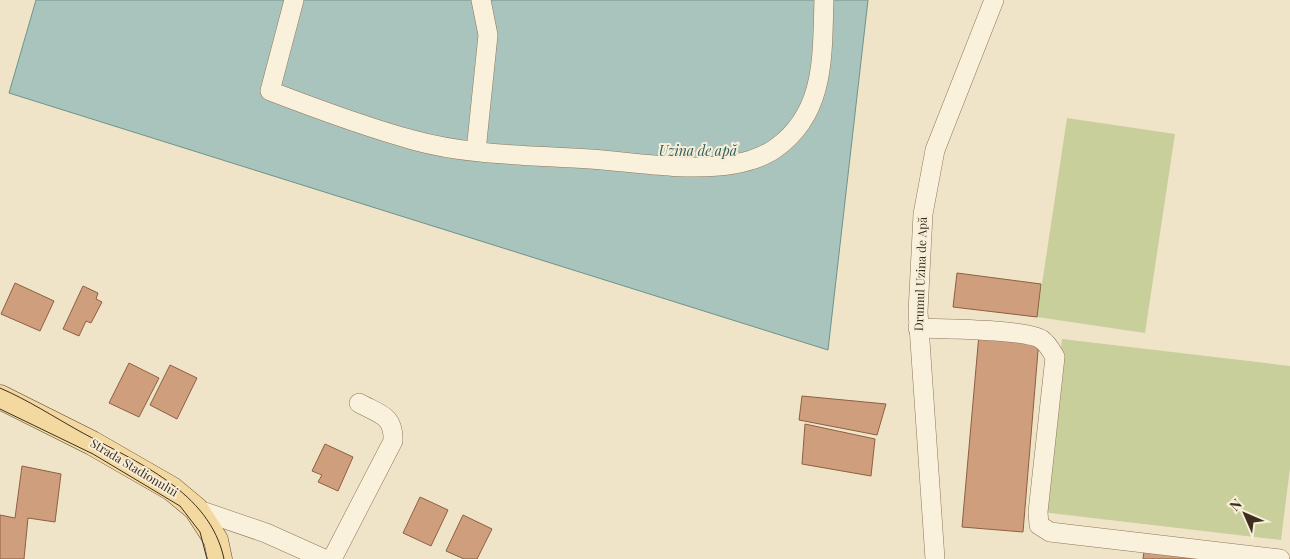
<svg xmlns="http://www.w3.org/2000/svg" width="1290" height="559" viewBox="0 0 1290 559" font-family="'Playfair Display',serif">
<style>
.green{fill:#c9cf9b}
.water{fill:#a9c4bc;stroke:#6f938a}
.building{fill:#cf9f7d;stroke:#8d5f41}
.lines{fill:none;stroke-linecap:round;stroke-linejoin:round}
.minor-casing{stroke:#8d765c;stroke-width:20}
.major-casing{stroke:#5b4430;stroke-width:25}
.minor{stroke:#faf1dc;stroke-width:19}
.major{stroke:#f3d9a0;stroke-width:24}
.tram{stroke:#3d2e20;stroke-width:1}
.labels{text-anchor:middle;stroke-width:4;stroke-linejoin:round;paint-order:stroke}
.street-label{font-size:12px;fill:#3d2e20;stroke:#f7eed8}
.water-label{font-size:14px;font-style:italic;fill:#2f5d5a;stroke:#f7eed8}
</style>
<rect width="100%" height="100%" fill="#f0e4c8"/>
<g class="green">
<polygon points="1067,118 1175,134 1145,333 1037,317"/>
<polygon points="1062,339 1290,366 1290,468 1281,540 1041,512"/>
</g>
<polygon class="water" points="36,0 868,0 828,350 9,93"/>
<g class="building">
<polygon points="957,273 1041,284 1037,317 953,307"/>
<polygon points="15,283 54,301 40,331 1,314"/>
<polygon points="83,286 98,293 96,299 102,302 91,323 86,321 79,336 63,329"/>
<polygon points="979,334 1039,339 1023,532 962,527"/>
<polygon points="129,363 159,378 139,417 109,403"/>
<polygon points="170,365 197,378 177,419 150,405"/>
<polygon points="802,396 886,404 877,435 799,420"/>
<polygon points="805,424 875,439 871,476 802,464"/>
<polygon points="325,444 353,457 338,491 318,482 322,475 312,471"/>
<polygon points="22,466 61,474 55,522 28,518 24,559 0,559 0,515 15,518"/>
<polygon points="420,497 448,510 431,546 403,533"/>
<polygon points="463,515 492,529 477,559 464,559 446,551"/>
<polygon points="1144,551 1197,556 1196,559 1143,559"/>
</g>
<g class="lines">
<g class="minor-casing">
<g id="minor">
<path d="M294,0L270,91C317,109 365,127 413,140C470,156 532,155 590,159C632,162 677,170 719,166C737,165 761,159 776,148C826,112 822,55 824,0"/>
<polyline points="476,151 488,35 481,0"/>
<path d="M918,328C943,329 1024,329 1041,339C1048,344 1051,350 1055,357L1038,512L1039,525L1050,532L1280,559"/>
<polyline points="196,509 266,533 324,559"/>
<path d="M332,559L393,441C394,415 379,414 359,403"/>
<polyline points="935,559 918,312 923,214 935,150 994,0"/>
</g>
</g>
<g class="major-casing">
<polyline id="major" points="0,397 92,443 172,489 196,509 216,540 220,559"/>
</g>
<use href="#minor" class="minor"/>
<use href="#major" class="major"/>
<g class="tram">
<path d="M0,388C28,400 54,417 81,432C136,462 210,491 224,559"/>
<polyline points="0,409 93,454 180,506 200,532 207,559"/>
</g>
</g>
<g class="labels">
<g class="street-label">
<text transform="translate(921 274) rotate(-88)" y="4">Drumul Uzina de Apă</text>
<text transform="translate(134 468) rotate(31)" y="4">Strada Stadionului</text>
</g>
<g class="water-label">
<text x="698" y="156">Uzina de apă</text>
</g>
</g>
<g transform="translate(1245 514) rotate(315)" stroke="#f7eed8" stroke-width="4" paint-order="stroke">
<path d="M0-4L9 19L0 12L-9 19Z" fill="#3d2e20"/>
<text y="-8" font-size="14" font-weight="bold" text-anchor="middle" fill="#3d2e20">N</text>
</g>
</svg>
